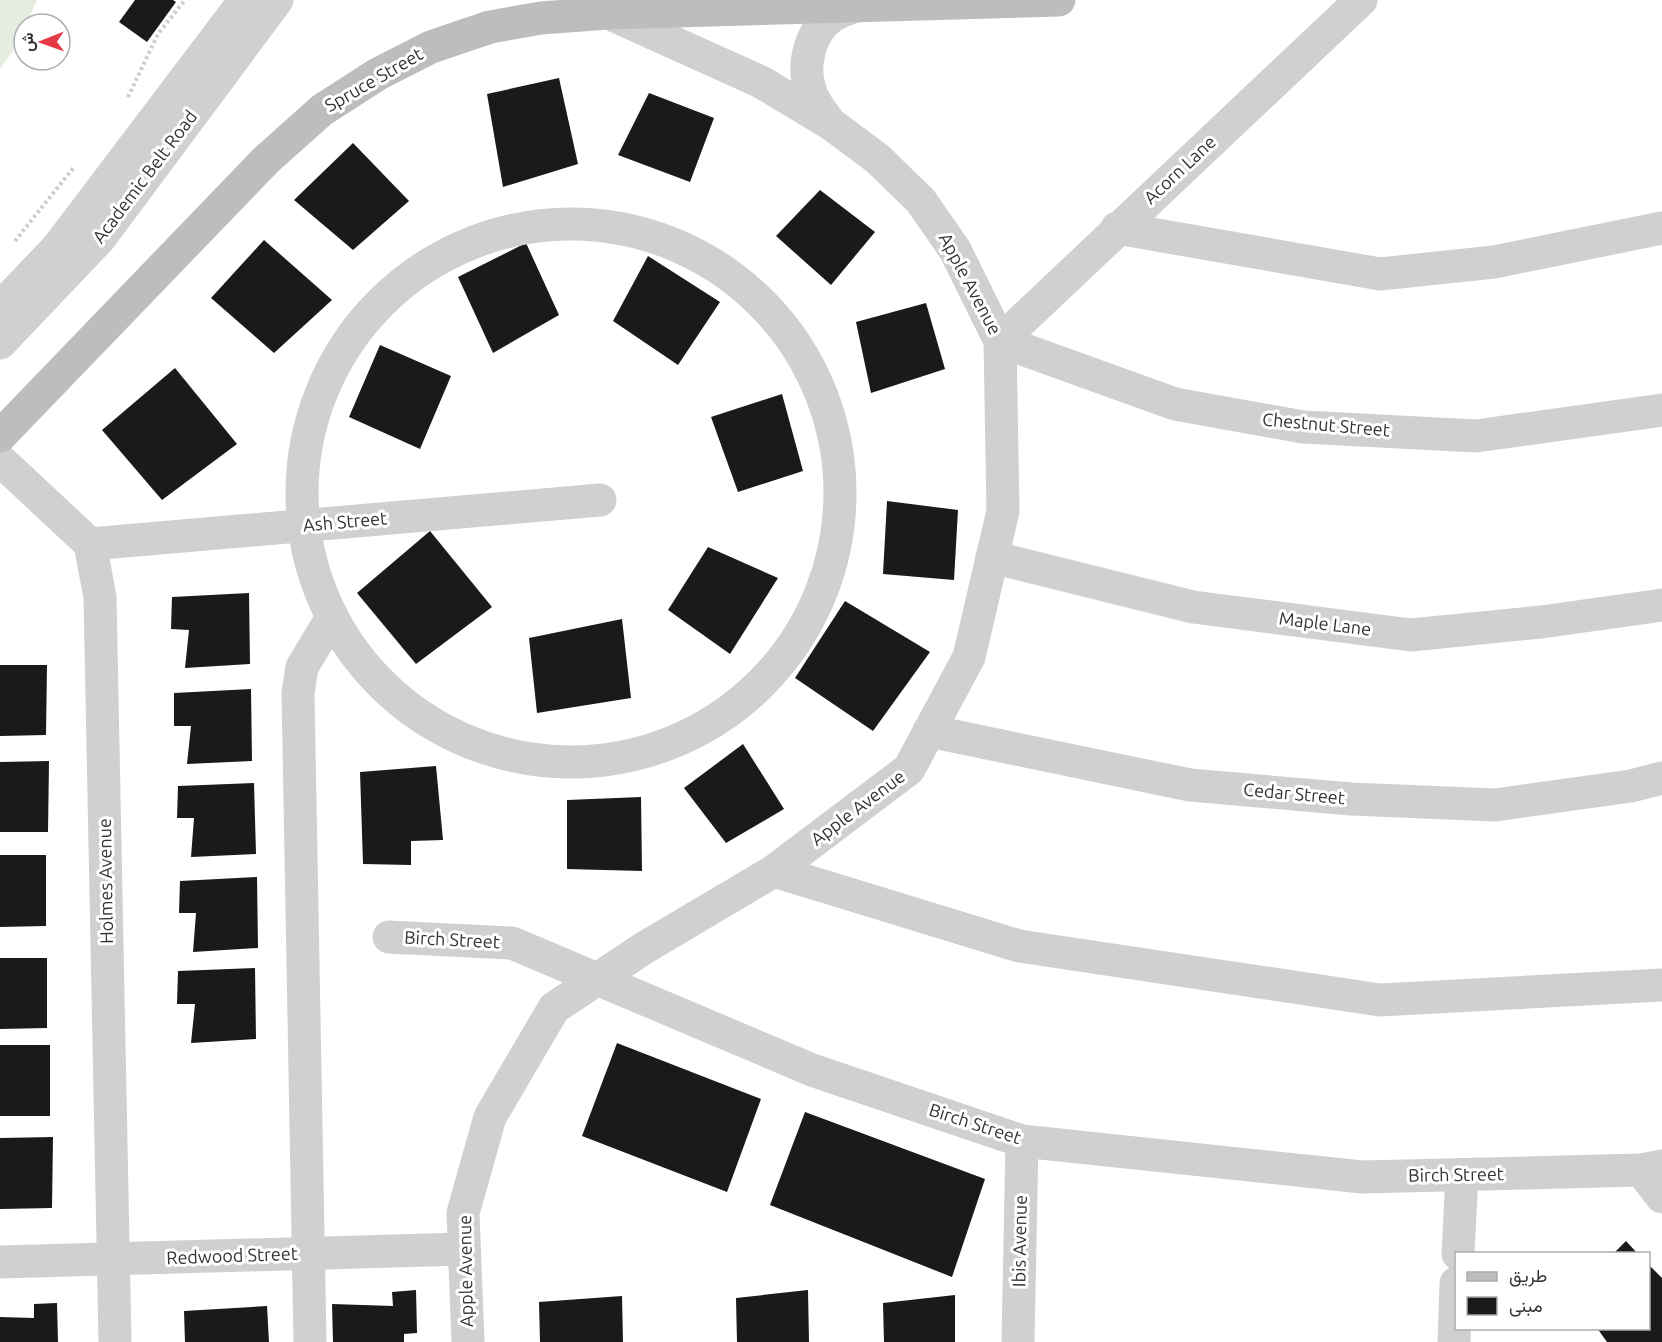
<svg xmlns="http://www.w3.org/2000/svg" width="1662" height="1342" viewBox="0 0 1662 1342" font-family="Ubuntu,Vazirmatn,sans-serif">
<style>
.green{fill:#e6ecdf}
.building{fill:#1a1a1a}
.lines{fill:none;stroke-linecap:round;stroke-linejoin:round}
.path{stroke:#cdcdcd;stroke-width:4;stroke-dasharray:3 3;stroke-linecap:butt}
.minor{stroke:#d0d0d0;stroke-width:33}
.tertiary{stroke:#d0d0d0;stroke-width:33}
.secondary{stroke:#bdbdbd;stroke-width:33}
.labels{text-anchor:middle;stroke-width:6;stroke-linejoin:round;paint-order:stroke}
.street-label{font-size:18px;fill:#333;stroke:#fff}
</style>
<rect width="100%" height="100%" fill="#fff"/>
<path class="green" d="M0,0H37L26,24H24C24,41 9,56 0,69Z"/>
<g class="building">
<polygon points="135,0 173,0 176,2 147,42 119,22"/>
<polygon points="559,78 578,164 503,187 487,94"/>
<polygon points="649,93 714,118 690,182 618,155"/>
<polygon points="353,143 409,201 353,250 294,200"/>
<polygon points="820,190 875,232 831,285 776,236"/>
<polygon points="264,240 332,300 274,353 211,298"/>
<polygon points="526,243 559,315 493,353 458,277"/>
<polygon points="648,256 720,302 678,365 613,321"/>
<polygon points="926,303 945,369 871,393 856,322"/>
<polygon points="380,345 451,376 420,449 349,417"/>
<polygon points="175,368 237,444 162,500 102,430"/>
<polygon points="782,394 803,471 738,492 711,417"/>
<polygon points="887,501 958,510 954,580 883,574"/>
<polygon points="430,531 492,607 416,664 357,593"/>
<polygon points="708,547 778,578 730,654 668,610"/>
<polygon points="249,593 250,664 185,668 189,630 171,629 172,597"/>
<polygon points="845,601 930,652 873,731 795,678"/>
<polygon points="622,619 631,698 537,713 529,638"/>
<polygon points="0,665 47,665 46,735 0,736"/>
<polygon points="251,689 252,761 187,764 191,726 174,726 174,693"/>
<polygon points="743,744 784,809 726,843 684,788"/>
<polygon points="49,761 48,832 0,832 0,762"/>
<polygon points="436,766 443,840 411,841 411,865 363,864 360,772"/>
<polygon points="254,783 256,854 191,857 194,818 177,818 178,786"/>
<polygon points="641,797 642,871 567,869 567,800"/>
<polygon points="0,855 46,855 46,926 0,927"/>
<polygon points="257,877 258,948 193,952 196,913 179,913 180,881"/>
<polygon points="0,958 47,958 47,1028 0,1029"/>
<polygon points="255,968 256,1039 191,1043 195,1004 177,1004 178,971"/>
<polygon points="617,1043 761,1099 727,1192 582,1136"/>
<rect x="0" y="1045" width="50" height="71"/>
<polygon points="805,1112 985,1179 952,1277 770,1205"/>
<polygon points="53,1137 52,1208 0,1209 0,1138"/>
<polygon points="1626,1241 1638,1254 1613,1254"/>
<polygon points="1648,1264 1662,1278 1662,1342 1607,1342 1597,1328 1648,1328"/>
<polygon points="416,1290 417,1333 404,1334 404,1342 333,1342 332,1304 393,1306 392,1292"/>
<polygon points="808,1290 809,1342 737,1342 736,1298"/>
<polygon points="955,1295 955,1342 884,1342 883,1303"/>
<polygon points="622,1296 623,1342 540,1342 539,1302"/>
<polygon points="57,1303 58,1342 0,1342 0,1317 34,1318 34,1304"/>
<polygon points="267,1306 269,1342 185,1342 184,1311"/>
</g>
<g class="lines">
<g class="path">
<polyline points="128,97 158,34 185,0"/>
<polyline points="15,241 74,167"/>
</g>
<g class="minor">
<polyline points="1361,0 1000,341 1175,404 1303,427 1476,436 1662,410"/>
<path d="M830,123C821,111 812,100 809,86C803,64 810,32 830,18C837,12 848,9 856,6"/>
<circle cx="571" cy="493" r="269"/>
<polyline points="1117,228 1380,274 1494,262 1662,228"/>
<polyline points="0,460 90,544 100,597 115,1342"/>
<polyline points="90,544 600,500"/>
<polyline points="992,557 1193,607 1411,635 1541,622 1662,605"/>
<polyline points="929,731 1190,785 1351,799 1495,805 1631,786 1662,778"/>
<polyline points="774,871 1019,946 1380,1000 1662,985"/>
<polyline points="389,937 512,943 812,1070 1022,1141 1362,1177 1641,1170 1662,1166"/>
<polyline points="1641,1170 1662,1197"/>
<polyline points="1458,1254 1462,1175"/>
<polyline points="0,1262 464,1249"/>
<polyline points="310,1342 298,693 302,667 331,619"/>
<polyline points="468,1342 463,1213 490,1117 554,1008 644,948 774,871 909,769 969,657 1003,511 1000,341 955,250 921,201 878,159 831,124 761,82 608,13"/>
<polyline points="1018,1342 1022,1141"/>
<polyline points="1454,1342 1456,1283"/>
</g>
<g class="tertiary">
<polyline points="0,308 58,247 245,0"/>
<polyline points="0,343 100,238 277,0"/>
</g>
<polyline class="secondary" points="0,436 266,160 322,110 378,74 431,47 490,27 541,18 608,13 1059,0"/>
</g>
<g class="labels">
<g class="street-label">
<text transform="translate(374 80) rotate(-30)" y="6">Spruce Street</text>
<text transform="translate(1180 170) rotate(-43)" y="6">Acorn Lane</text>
<text transform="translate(145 177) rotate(-53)" y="6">Academic Belt Road</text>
<text transform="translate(970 284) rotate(62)" y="6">Apple Avenue</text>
<text transform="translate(1326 425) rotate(5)" y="6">Chestnut Street</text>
<text transform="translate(345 522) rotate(-5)" y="6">Ash Street</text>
<text transform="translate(1325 624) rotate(7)" y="6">Maple Lane</text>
<text transform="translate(1294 794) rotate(5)" y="6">Cedar Street</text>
<text transform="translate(858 808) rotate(-37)" y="6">Apple Avenue</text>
<text transform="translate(106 881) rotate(-91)" y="6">Holmes Avenue</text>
<text transform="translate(452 940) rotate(3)" y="6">Birch Street</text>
<text transform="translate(975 1124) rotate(18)" y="6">Birch Street</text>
<text transform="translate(1456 1175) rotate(-1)" y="6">Birch Street</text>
<text transform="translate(1020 1241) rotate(-89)" y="6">Ibis Avenue</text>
<text transform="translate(232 1256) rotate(-2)" y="6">Redwood Street</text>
<text transform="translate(466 1271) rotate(-91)" y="6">Apple Avenue</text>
</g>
</g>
<rect x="1455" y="1252" width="195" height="78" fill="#ffffff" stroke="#adadad" stroke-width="1.5"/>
<rect x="1467" y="1272" width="30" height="9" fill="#bdbdbd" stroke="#adadad" stroke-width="1.5"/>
<text x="1509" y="1282" font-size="18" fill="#333333">طريق</text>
<rect x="1467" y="1297" width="30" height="18" fill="#1a1a1a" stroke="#adadad" stroke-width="1.5"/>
<text x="1509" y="1312" font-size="18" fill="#333333">مبنى</text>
<g transform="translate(42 42) rotate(269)"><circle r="28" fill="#ffffff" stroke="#adadad" stroke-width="1.5"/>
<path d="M0-4.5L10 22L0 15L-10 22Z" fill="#e63946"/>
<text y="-9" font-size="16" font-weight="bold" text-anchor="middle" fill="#333333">ش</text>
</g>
</svg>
